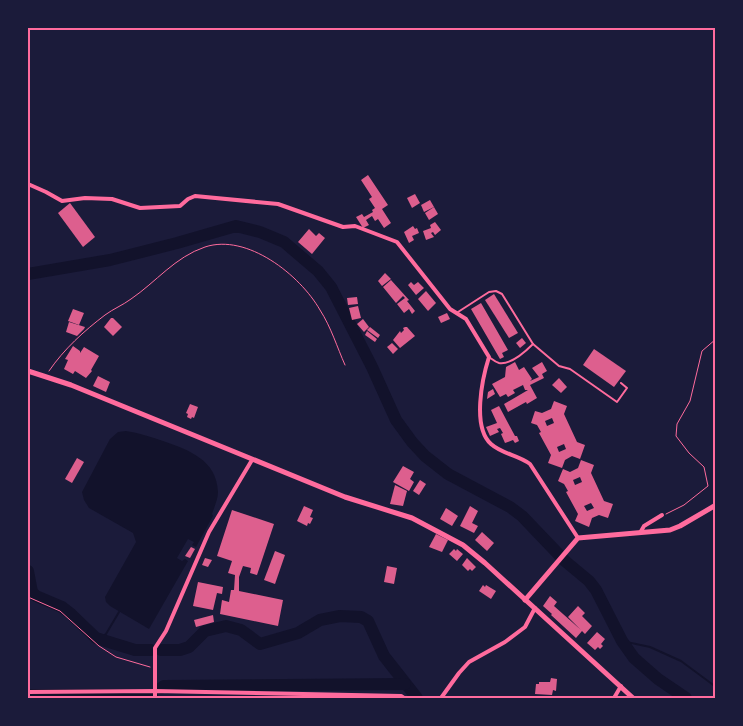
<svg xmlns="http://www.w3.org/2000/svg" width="743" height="726" viewBox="0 0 743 726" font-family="Literata,serif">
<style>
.water{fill:#12122b}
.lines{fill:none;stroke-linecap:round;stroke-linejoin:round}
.stream{stroke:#12122b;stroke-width:2}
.river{stroke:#12122b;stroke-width:12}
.building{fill:#dd5f8e;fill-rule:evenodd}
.path{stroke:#ff6b9d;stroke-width:1}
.service{stroke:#ff6b9d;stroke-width:2}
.minor{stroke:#ff6b9d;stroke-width:4}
.tertiary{stroke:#ff6b9d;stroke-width:5}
.neatline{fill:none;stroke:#ff6b9d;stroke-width:2}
</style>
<rect width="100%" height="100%" fill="#1b1b3a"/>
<path class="water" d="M126,431C139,433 151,437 163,441C189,450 217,460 218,492C218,499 214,508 212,514L213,516L196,547L192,545L194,542L188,539L177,558L182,561L185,559L188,561L149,629L110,606L106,602L105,597L136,542L133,533L89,508L84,500L82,492L110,439L118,432Z"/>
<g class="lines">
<g class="stream">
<polyline points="98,639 106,634 119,612"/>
<polyline points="622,641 650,647 681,661 716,687"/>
</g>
<g class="river">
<polyline points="28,274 110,260 177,243 236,226 260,232 284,242 318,271 331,287 372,367 396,420 412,442 425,456 448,474 510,507 522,516 565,561 589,581 596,590 622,641 634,658 658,679 686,698"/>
<polyline points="28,571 32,592 36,596 62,607 71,614 96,638 135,650 151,650"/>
<polyline points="161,650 180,650 189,647 205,631 226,626 241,630 260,644 298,633 320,620 340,616 361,617 368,621 384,656 417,698"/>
<polyline points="161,688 164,686 405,684"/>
<polyline points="28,695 152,695"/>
</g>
</g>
<g class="building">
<polygon points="368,175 388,205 382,209 391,223 384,228 378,219 375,221 372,216 366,220 369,225 363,228 356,217 362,214 364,217 373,212 372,210 375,208 369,199 372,197 361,180"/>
<polygon points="415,194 420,203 412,208 407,198"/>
<polygon points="430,200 434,207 424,212 421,205"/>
<polygon points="70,203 95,237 83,247 58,213"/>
<polygon points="434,207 438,214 429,220 425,213"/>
<polygon points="435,222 441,230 435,235 433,232 431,233 434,237 426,240 423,231 431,228 430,225"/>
<polygon points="413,226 415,229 417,228 419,233 412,236 414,240 409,243 404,232"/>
<polygon points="309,229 316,236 319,233 325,238 312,254 298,242"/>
<polygon points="385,273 391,279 382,286 378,281"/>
<polygon points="391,280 409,300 407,301 415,311 412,314 409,309 404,313 397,304 405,298 403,296 396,303 383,287"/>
<polygon points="411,282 414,285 418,282 424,288 416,295 408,285"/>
<polygon points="426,291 436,303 428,311 418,299"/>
<polygon points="494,294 518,333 509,338 485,300"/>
<polygon points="357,297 358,304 348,305 347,298"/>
<polygon points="481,303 508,350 502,353 504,357 500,359 471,309"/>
<polygon points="358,306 361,318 352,320 349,308"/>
<polygon points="73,309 84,313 79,325 68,321"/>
<polygon points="447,313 450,319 441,323 438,317"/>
<polygon points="111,318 113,318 122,327 113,336 104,327"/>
<polygon points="363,319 369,327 364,332 357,324"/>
<polygon points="69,322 85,327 84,329 77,336 66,332"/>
<polygon points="370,327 380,335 378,338 367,330"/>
<polygon points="405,327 407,327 415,336 400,348 393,340 400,331 401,333 404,330 403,328"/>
<polygon points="367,331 377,339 375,342 365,335"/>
<polygon points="522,338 526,343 520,348 516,343"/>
<polygon points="392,343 398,349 393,354 387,347"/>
<polygon points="73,346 80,351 80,353 84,347 99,356 91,370 92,371 86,378 75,371 73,374 64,369 68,360 65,359"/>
<polygon points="594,349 626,371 614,387 583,365"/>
<polygon points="515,362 519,370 524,367 532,379 530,381 539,377 532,368 542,362 547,371 542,374 544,378 530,385 537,398 527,404 526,402 508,412 504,404 528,390 525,390 523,385 513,390 515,393 508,397 506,394 500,397 492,384 505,377 506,367"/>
<polygon points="98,376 110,382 106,392 93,386"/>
<polygon points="559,378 567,387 561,393 552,385"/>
<polygon points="493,389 495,394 487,399 488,392"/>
<path d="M554,401L567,406L564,414L577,442L585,445L580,459L572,456L565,460L562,468L548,463L551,455L539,433L541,432L537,425L531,423L535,411L542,413L551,409ZM552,418L554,423L547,426L545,421ZM564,444L566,449L559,452L557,447Z"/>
<polygon points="190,404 198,407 194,418 192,417 191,419 187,417 188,414 186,413"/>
<polygon points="499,406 515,436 517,436 519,441 515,443 513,440 505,443 501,434 503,433 500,428 497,429 499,432 490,436 486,427 497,423 491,410"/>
<polygon points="77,458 84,462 72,483 65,479"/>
<path d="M581,460L594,465L591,473L604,501L613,504L608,518L599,515L592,518L589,527L575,521L578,514L566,492L568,491L564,484L558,481L563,469L570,472L578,468ZM580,477L582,482L575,485L573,480ZM591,503L594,508L587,511L584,506Z"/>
<polygon points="403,466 414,472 410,479 414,482 409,491 393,482"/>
<polygon points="420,480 426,484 419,495 413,491"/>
<polygon points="395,485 407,491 403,506 390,504"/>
<polygon points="304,506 313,510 310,517 313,518 310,524 308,523 307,526 297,521"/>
<polygon points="470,506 478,511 472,523 478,526 474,533 460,526"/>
<polygon points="446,508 458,516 452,526 440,519"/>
<polygon points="232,510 274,524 257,575 250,573 251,568 243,566 239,577 239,591 283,600 278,626 220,614 222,600 229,602 231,590 234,590 235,575 228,573 232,561 217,556"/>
<polygon points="482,532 494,543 487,551 475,540"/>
<polygon points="436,534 448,540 442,552 429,547"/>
<polygon points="191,547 195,549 190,558 185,556"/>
<polygon points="454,549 456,551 457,549 463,554 457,561 449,554"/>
<polygon points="275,551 285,555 275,584 264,580"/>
<polygon points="205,558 212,560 208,567 202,565"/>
<polygon points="467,558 476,567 472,571 470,569 468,571 462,565"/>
<polygon points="387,566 397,568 394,584 384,582"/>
<polygon points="198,582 223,587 222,594 217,593 213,610 193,606"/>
<polygon points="483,585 485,587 486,585 496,591 491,599 479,591"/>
<polygon points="550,596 557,602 554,606 581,630 568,617 578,606 585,613 582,616 592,626 585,634 582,631 576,638 551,615 552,614 543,606"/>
<polygon points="213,615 214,622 196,627 194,620"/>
<polygon points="597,632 605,639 601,644 603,646 600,649 598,647 595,650 587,643"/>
<polygon points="551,678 557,679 556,691 553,690 552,695 535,694 536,684 539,684 539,682 550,682"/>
</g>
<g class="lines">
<g class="path">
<path d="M49,371C64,349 84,331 105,315C113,309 123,305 131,299C156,282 175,257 205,247C247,233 300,275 320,310C331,327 337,347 345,365"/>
<polyline points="666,514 684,505 708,486 704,467 689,453 676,436 677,424 690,401 702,351 716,339"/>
<polyline points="28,597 60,611 99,646 116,657 150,667"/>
</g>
<g class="service">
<polyline points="458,312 489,292 496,291 502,294 533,344 559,366 570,369 617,402 627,388 621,383"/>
<path d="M489,357C492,359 495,362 499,363C511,365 526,351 533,344"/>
</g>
<g class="minor">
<path d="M28,184L46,192L62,201L85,198L112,199L140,208L180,206L188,199L195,196L278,204L343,227L355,226L397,242L450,309L466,319L489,357C482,379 472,427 491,444C502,454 518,455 530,464L578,538"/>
<polyline points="640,533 644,526 662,515"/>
<polyline points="28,692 155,691 401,696 404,698"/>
<polyline points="155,698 155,648 166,631 209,532 252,460"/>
<polyline points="441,698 459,673 469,662 505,642 525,627 535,608"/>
<polyline points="614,698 621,686"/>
</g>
<g class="tertiary">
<polyline points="28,371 71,385 345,497 412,518 463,545 485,563 633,698"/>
<polyline points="525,600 578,538 670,530 680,526 716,505"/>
</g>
</g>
<rect width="743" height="726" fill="none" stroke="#1b1b3a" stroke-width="58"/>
<rect x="29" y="29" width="685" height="668" class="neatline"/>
</svg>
